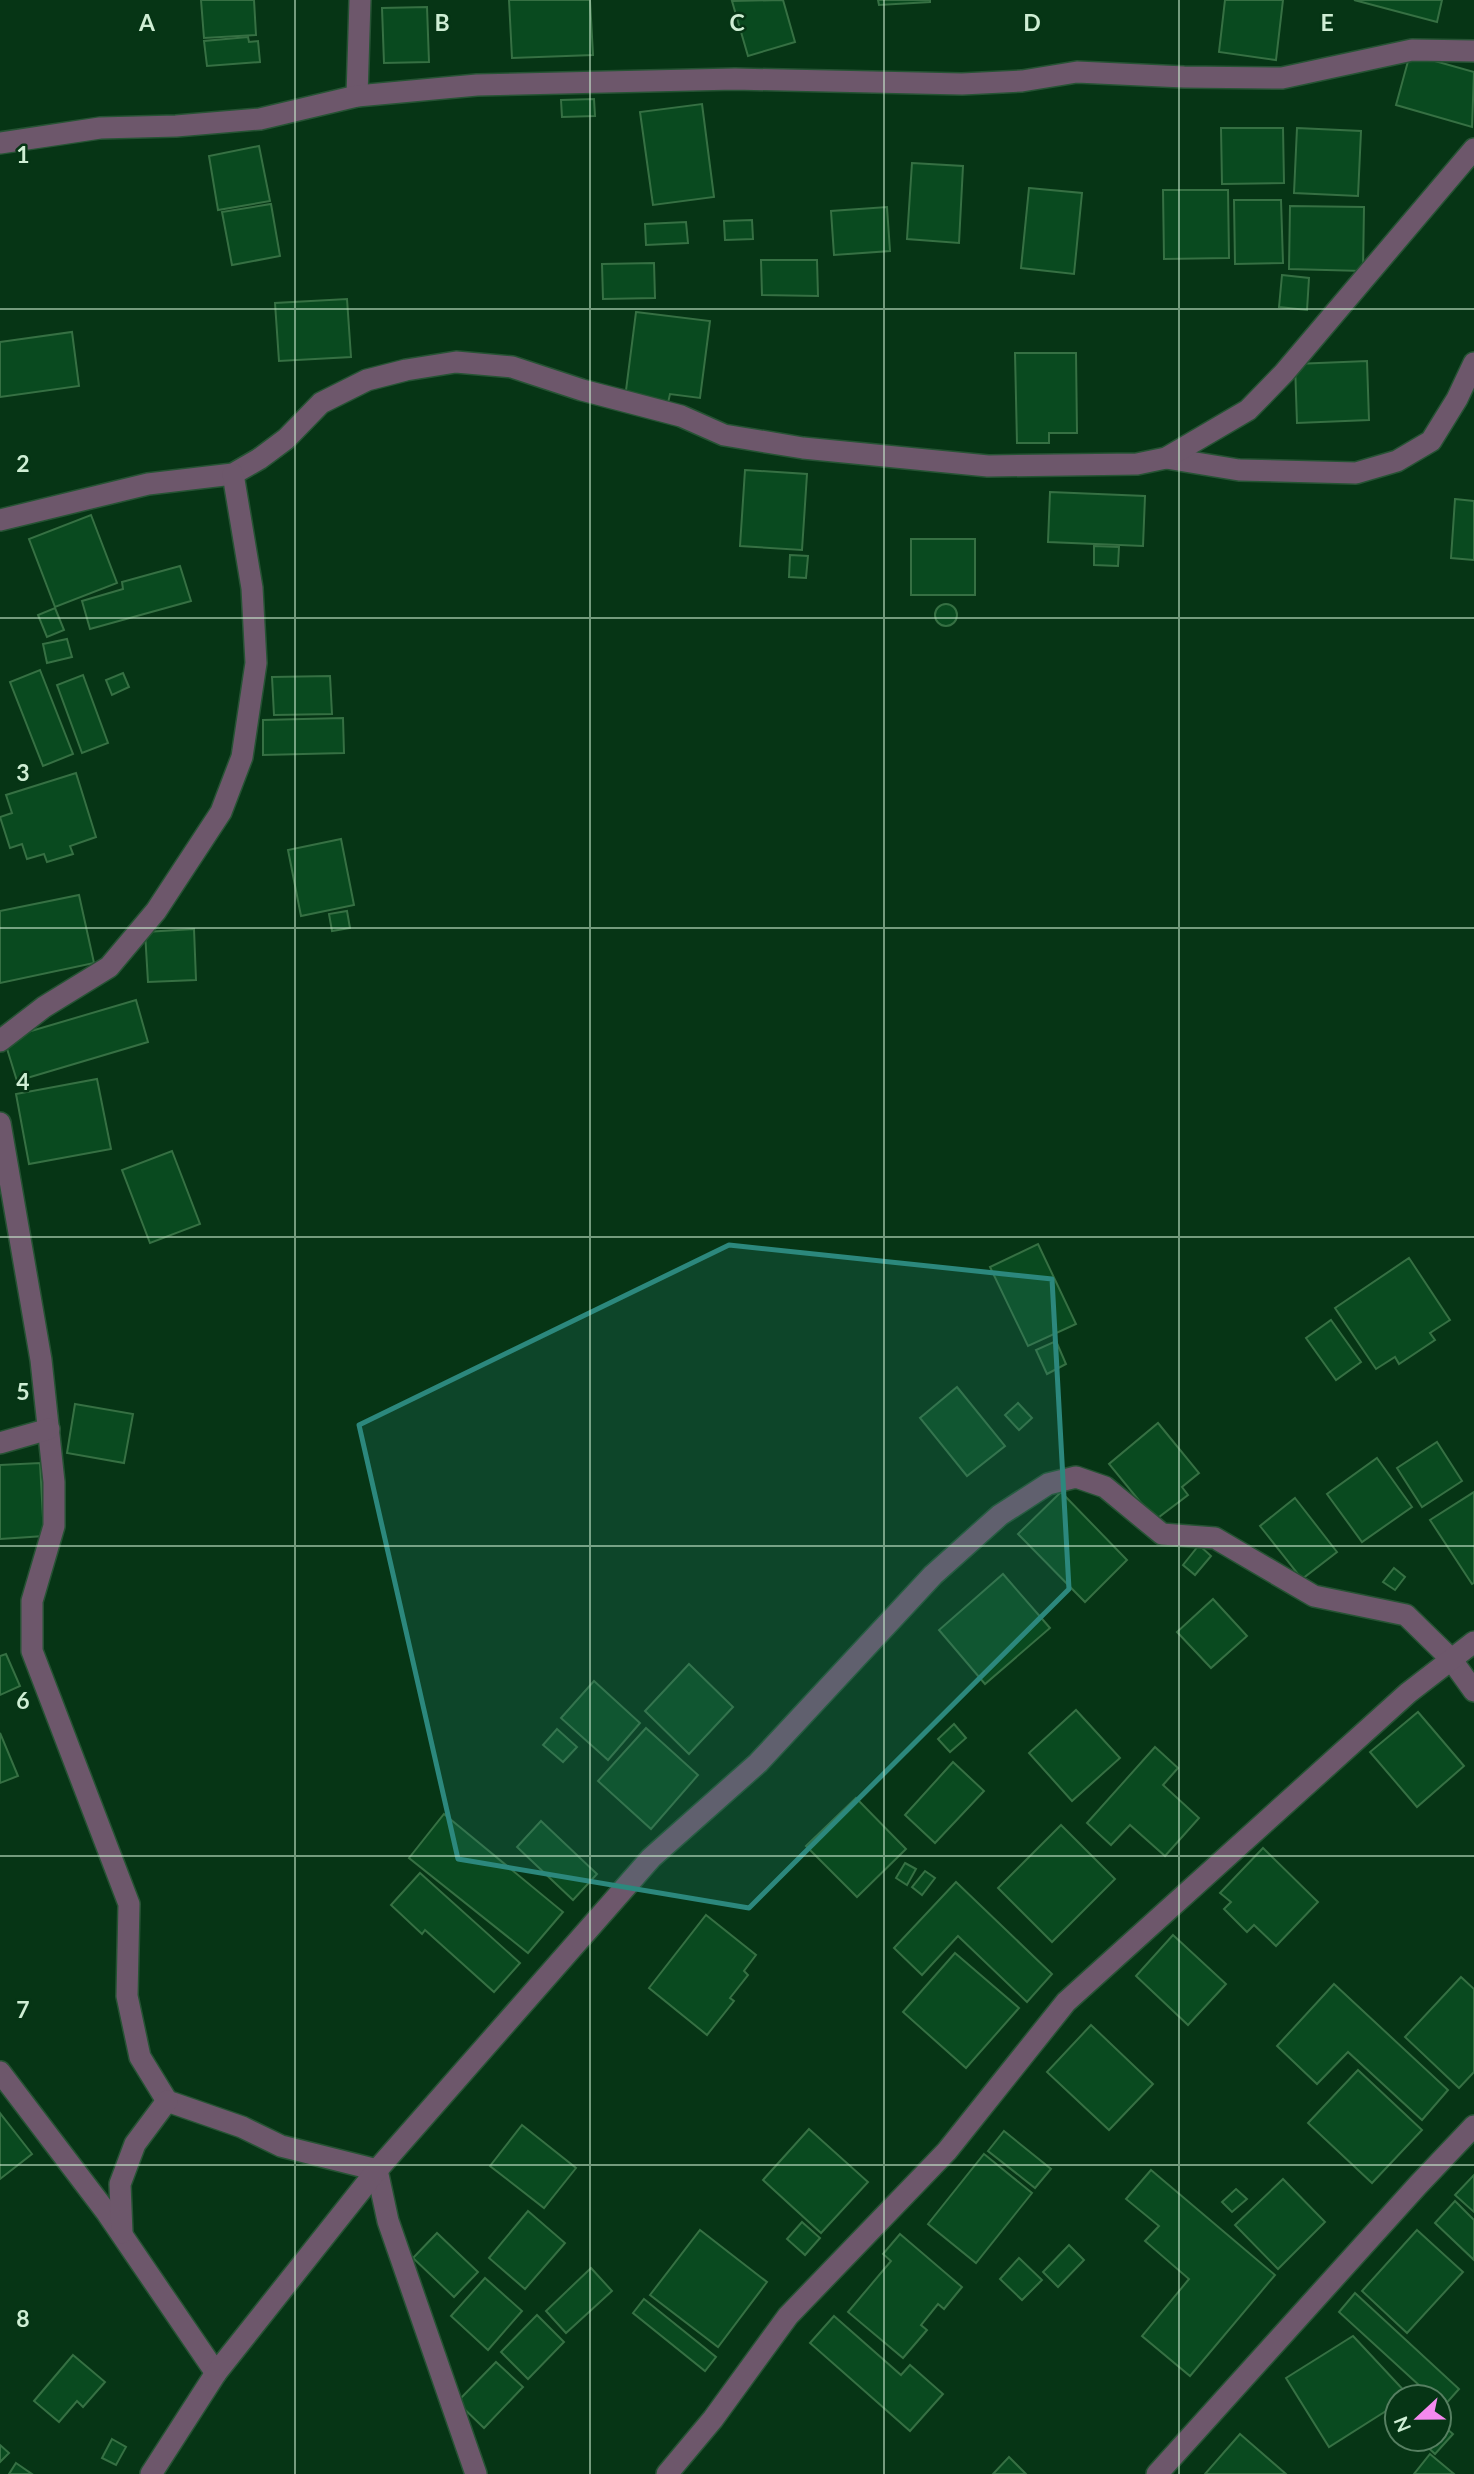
<svg xmlns="http://www.w3.org/2000/svg" width="1474" height="2474" viewBox="0 0 1474 2474" font-family="Lato,sans-serif">
<style>
.building{fill:#094a1f;stroke:#367043;stroke-width:2}
.lines{fill:none;stroke-linecap:round;stroke-linejoin:round}
.street-casing{stroke:#265334;stroke-width:24}
.street{stroke:#6d576b;stroke-width:21}
.marked{fill:#2c887d;fill-opacity:0.2;stroke:#2c887d;stroke-width:5;stroke-linejoin:round}
.grid{fill:none;stroke:#cfeed4;stroke-width:2;stroke-opacity:0.55}
.grid-label{font-size:23px;text-anchor:middle;font-weight:bold;fill:#cfeed4;stroke:#063515;stroke-width:5;stroke-linejoin:round;paint-order:stroke}
</style>
<rect width="100%" height="100%" fill="#063515"/>
<g class="building">
<polygon points="201,0 254,0 256,35 204,38"/>
<polygon points="509,0 590,0 593,55 512,58"/>
<polygon points="783,0 795,42 748,56 732,1"/>
<polygon points="878,0 930,0 930,2 879,5"/>
<polygon points="1225,0 1283,0 1276,60 1219,52"/>
<polygon points="1354,0 1442,0 1437,22"/>
<polygon points="427,7 429,62 384,63 382,8"/>
<polygon points="248,37 249,42 258,41 260,62 207,66 204,41"/>
<polygon points="1410,54 1474,72 1472,127 1396,105"/>
<polygon points="594,99 595,116 562,117 561,100"/>
<polygon points="702,104 714,197 653,205 640,112"/>
<polygon points="1221,128 1283,128 1284,183 1222,184"/>
<polygon points="1297,128 1361,131 1358,196 1294,193"/>
<polygon points="259,146 270,201 218,210 209,156"/>
<polygon points="912,163 963,166 959,243 907,239"/>
<polygon points="1029,188 1082,193 1074,274 1021,268"/>
<polygon points="1163,190 1228,190 1229,258 1164,259"/>
<polygon points="1234,200 1281,200 1283,263 1235,264"/>
<polygon points="271,204 280,256 232,265 222,212"/>
<polygon points="1290,206 1364,207 1363,271 1289,269"/>
<polygon points="887,207 890,251 834,255 831,211"/>
<polygon points="752,220 753,239 725,240 724,221"/>
<polygon points="686,222 688,243 646,245 645,224"/>
<polygon points="761,260 817,260 818,296 762,295"/>
<polygon points="654,263 655,298 603,299 602,264"/>
<polygon points="1282,275 1309,278 1307,310 1279,307"/>
<polygon points="347,299 351,357 279,361 275,303"/>
<polygon points="636,312 710,321 700,398 670,394 668,403 625,398"/>
<polygon points="72,332 79,386 0,397 0,342"/>
<polygon points="1015,353 1076,353 1077,433 1049,433 1049,443 1017,443"/>
<polygon points="1367,361 1369,420 1297,423 1295,364"/>
<polygon points="745,470 807,474 802,550 740,546"/>
<polygon points="1050,492 1145,496 1143,546 1048,542"/>
<polygon points="1455,499 1474,501 1474,560 1451,558"/>
<polygon points="91,515 117,583 55,607 29,539"/>
<rect x="911" y="539" width="64" height="56"/>
<polygon points="1094,546 1119,547 1118,566 1094,565"/>
<polygon points="790,555 808,556 806,578 789,577"/>
<polygon points="180,566 191,601 90,629 82,601 123,589 122,582"/>
<circle cx="946" cy="615" r="11"/>
<polygon points="55,608 64,630 47,637 38,615"/>
<polygon points="67,639 72,657 47,663 43,644"/>
<polygon points="40,670 73,754 43,766 10,682"/>
<polygon points="123,673 129,687 112,695 106,680"/>
<polygon points="83,675 108,743 82,753 57,685"/>
<polygon points="330,676 332,714 274,715 272,677"/>
<polygon points="343,718 344,753 263,755 263,720"/>
<polygon points="76,773 96,837 70,846 73,854 47,862 44,854 27,859 22,844 10,848 0,817 12,813 6,795"/>
<polygon points="341,839 354,905 301,916 288,850"/>
<polygon points="79,895 94,963 0,983 0,911"/>
<polygon points="347,911 350,928 332,931 329,914"/>
<polygon points="194,929 196,980 148,982 145,932"/>
<polygon points="136,1000 148,1042 17,1081 4,1039"/>
<polygon points="97,1079 111,1149 29,1164 16,1094"/>
<polygon points="172,1151 200,1224 150,1243 122,1170"/>
<polygon points="1038,1244 1076,1324 1028,1346 990,1267"/>
<polygon points="1409,1258 1450,1320 1430,1333 1435,1340 1399,1364 1395,1357 1376,1369 1335,1308"/>
<polygon points="1331,1320 1361,1362 1336,1380 1306,1338"/>
<polygon points="1056,1341 1066,1364 1047,1374 1036,1350"/>
<polygon points="957,1387 1005,1446 967,1476 920,1418"/>
<polygon points="1018,1403 1032,1418 1019,1430 1005,1415"/>
<polygon points="75,1404 133,1414 124,1463 67,1453"/>
<polygon points="1158,1423 1199,1473 1182,1487 1188,1495 1155,1520 1109,1464"/>
<polygon points="1437,1442 1462,1481 1422,1507 1397,1468"/>
<polygon points="1377,1458 1412,1507 1362,1542 1327,1494"/>
<polygon points="40,1463 44,1536 0,1539 0,1465"/>
<polygon points="1061,1492 1127,1560 1085,1602 1018,1534"/>
<polygon points="1474,1492 1474,1583 1472,1584 1430,1520"/>
<polygon points="1295,1498 1337,1552 1302,1579 1260,1526"/>
<polygon points="1199,1545 1211,1556 1195,1575 1183,1565"/>
<polygon points="1394,1568 1405,1577 1395,1590 1383,1582"/>
<polygon points="1003,1574 1050,1628 985,1684 939,1630"/>
<polygon points="1213,1599 1247,1636 1211,1668 1177,1632"/>
<polygon points="6,1654 20,1686 0,1695 0,1656"/>
<polygon points="689,1664 733,1707 689,1754 645,1711"/>
<polygon points="594,1681 640,1723 608,1760 561,1718"/>
<polygon points="1076,1710 1120,1758 1072,1801 1029,1753"/>
<polygon points="1418,1712 1464,1766 1417,1807 1370,1752"/>
<polygon points="954,1724 966,1738 950,1752 938,1739"/>
<polygon points="646,1728 698,1775 651,1829 598,1781"/>
<polygon points="557,1729 577,1747 563,1762 543,1745"/>
<polygon points="0,1733 18,1776 0,1783"/>
<polygon points="1155,1747 1178,1768 1163,1785 1199,1818 1165,1856 1130,1825 1111,1845 1087,1823"/>
<polygon points="953,1762 984,1791 935,1843 905,1815"/>
<polygon points="856,1798 906,1849 857,1897 806,1846"/>
<polygon points="444,1814 563,1912 528,1953 409,1858"/>
<polygon points="541,1821 597,1874 573,1900 517,1847"/>
<polygon points="1061,1825 1115,1879 1052,1942 998,1888"/>
<polygon points="1263,1848 1318,1902 1276,1946 1254,1925 1247,1932 1224,1909 1231,1902 1220,1893"/>
<polygon points="905,1863 916,1869 907,1885 896,1878"/>
<polygon points="925,1871 935,1878 922,1895 912,1887"/>
<polygon points="420,1873 520,1963 494,1992 425,1930 422,1934 391,1905"/>
<polygon points="956,1882 1052,1974 1027,2002 958,1936 922,1975 894,1948"/>
<polygon points="706,1915 756,1955 744,1971 748,1975 730,1998 734,2001 707,2035 649,1988"/>
<polygon points="1173,1935 1226,1984 1188,2025 1136,1976"/>
<polygon points="955,1953 1019,2008 966,2068 903,2012"/>
<polygon points="1461,1977 1474,1989 1474,2072 1459,2088 1405,2037"/>
<polygon points="1334,1984 1448,2090 1422,2120 1348,2052 1317,2084 1277,2046"/>
<polygon points="1091,2025 1153,2084 1109,2130 1047,2072"/>
<polygon points="1358,2070 1422,2130 1372,2183 1308,2123"/>
<polygon points="0,2113 32,2154 0,2179"/>
<polygon points="522,2125 576,2168 544,2208 490,2166"/>
<polygon points="809,2129 868,2182 821,2233 763,2180"/>
<polygon points="1004,2131 1051,2169 1035,2188 988,2151"/>
<polygon points="984,2154 1032,2193 976,2263 928,2224"/>
<polygon points="1151,2170 1275,2275 1190,2376 1142,2336 1189,2279 1145,2241 1159,2226 1126,2199"/>
<polygon points="1474,2175 1474,2212 1455,2195"/>
<polygon points="1283,2179 1325,2222 1278,2269 1235,2225"/>
<polygon points="1236,2189 1247,2199 1232,2212 1222,2202"/>
<polygon points="1455,2201 1474,2220 1474,2260 1435,2223"/>
<polygon points="528,2211 565,2243 525,2289 489,2258"/>
<polygon points="802,2222 820,2238 805,2255 787,2239"/>
<polygon points="700,2230 767,2282 718,2347 650,2295"/>
<polygon points="1417,2230 1463,2272 1407,2333 1362,2291"/>
<polygon points="437,2233 478,2272 454,2297 413,2258"/>
<polygon points="900,2234 962,2287 944,2309 938,2304 921,2325 927,2330 903,2358 848,2312 891,2261 883,2254"/>
<polygon points="1069,2245 1084,2260 1058,2287 1043,2272"/>
<polygon points="1019,2258 1042,2280 1022,2300 1000,2279"/>
<polygon points="591,2268 612,2291 566,2333 546,2311"/>
<polygon points="485,2278 522,2311 488,2350 451,2316"/>
<polygon points="1355,2293 1459,2389 1443,2407 1439,2404 1439,2397 1432,2397 1339,2312"/>
<polygon points="644,2299 716,2357 705,2371 633,2313"/>
<polygon points="537,2315 564,2342 528,2379 501,2352"/>
<polygon points="834,2316 901,2375 910,2365 943,2394 910,2431 810,2343"/>
<polygon points="1353,2336 1409,2396 1397,2397 1397,2404 1329,2447 1286,2378"/>
<polygon points="73,2355 105,2382 83,2407 77,2401 59,2422 34,2401"/>
<polygon points="496,2362 523,2387 484,2428 457,2402"/>
<polygon points="1439,2422 1453,2434 1435,2454 1421,2441 1423,2439 1439,2439"/>
<polygon points="1240,2434 1286,2474 1205,2474"/>
<polygon points="112,2439 126,2447 116,2465 102,2458"/>
<polygon points="0,2445 9,2453 0,2462"/>
<polygon points="1430,2454 1454,2474 1414,2474"/>
<polygon points="1009,2457 1026,2474 993,2474"/>
<polygon points="16,2463 32,2474 9,2474"/>
</g>
<g class="lines">
<g class="street-casing">
<g id="street">
<polyline points="357,96 360,0"/>
<polyline points="0,143 100,128 176,126 260,119 357,96 477,85 735,79 962,84 1022,81 1077,72 1184,77 1282,78 1412,50 1474,51"/>
<polyline points="1166,458 1239,470 1356,473 1397,461 1431,441 1457,399 1474,363"/>
<polyline points="0,520 148,484 233,474 259,459 286,439 321,403 367,380 406,370 456,362 512,367 582,390 681,416 724,435 803,448 988,466 1137,464 1166,458 1248,410 1284,373 1474,149"/>
<polyline points="0,1041 44,1007 109,967 156,911 221,812 242,757 256,663 252,588 233,474"/>
<polyline points="0,1123 41,1360 54,1482 54,1526 32,1601 32,1651 129,1904 127,1996 140,2057 167,2101 242,2127 281,2146 377,2170 388,2221 476,2474"/>
<polyline points="0,1443 49,1429"/>
<polyline points="0,2072 107,2213 216,2373"/>
<polyline points="122,2233 120,2184 135,2144 167,2101"/>
<polyline points="151,2474 216,2373 377,2170 651,1858 758,1763 933,1575 1000,1515 1048,1484 1076,1477 1105,1487 1162,1534 1215,1538 1314,1596 1406,1615 1451,1659 1474,1691"/>
<polyline points="667,2474 713,2419 788,2316 947,2151 1066,2002 1408,1693 1474,1642"/>
<polyline points="1157,2474 1418,2185 1474,2126"/>
</g>
</g>
<use href="#street" class="street"/>
</g>
<path class="marked" d="M729,1245L1052,1279L1069,1589L749,1908L458,1859L359,1425Z"/>
<path class="grid" d="M295,0V2474M590,0V2474M884,0V2474M1179,0V2474M0,309H1474M0,618H1474M0,928H1474M0,1237H1474M0,1546H1474M0,1856H1474M0,2165H1474"/>
<g class="grid-label">
<text x="147" y="31">A</text>
<text x="442" y="31">B</text>
<text x="737" y="31">C</text>
<text x="1032" y="31">D</text>
<text x="1327" y="31">E</text>
<text x="23" y="163">1</text>
<text x="23" y="472">2</text>
<text x="23" y="781">3</text>
<text x="23" y="1090">4</text>
<text x="23" y="1400">5</text>
<text x="23" y="1709">6</text>
<text x="23" y="2018">7</text>
<text x="23" y="2327">8</text>
</g>
<g transform="translate(1418 2418) rotate(248)"><circle r="33" fill="#063515" stroke="#567f61" stroke-width="2"/>
<path d="M0-5L12 26L0 18L-12 26Z" fill="#f589ef"/>
<text y="-10" font-size="19" font-weight="bold" text-anchor="middle" fill="#cfeed4">N</text>
</g>
</svg>
